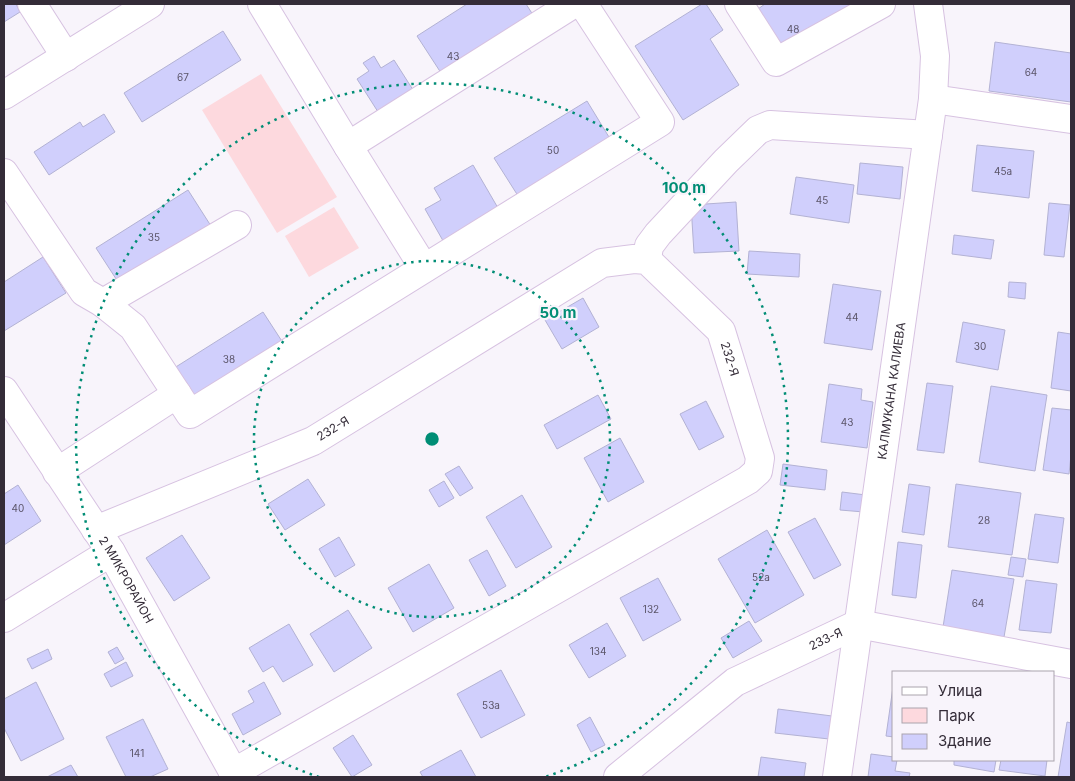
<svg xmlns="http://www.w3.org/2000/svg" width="1075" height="781" viewBox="0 0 1075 781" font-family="Inter,sans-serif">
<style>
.green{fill:#fdd9de}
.building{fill:#d0cffc;stroke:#b3b2d4}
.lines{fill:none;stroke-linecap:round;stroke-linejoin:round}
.minor-casing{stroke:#d7c2e1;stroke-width:30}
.minor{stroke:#fff;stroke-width:28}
.ring{fill:none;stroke:#008d75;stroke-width:2.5;stroke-dasharray:2.5 5}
.labels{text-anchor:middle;stroke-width:4.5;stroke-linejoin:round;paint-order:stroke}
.number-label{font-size:10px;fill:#5b5569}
.street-label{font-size:12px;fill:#342c38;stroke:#f8f4fb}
.centre{fill:#008d75;stroke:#f8f4fb;stroke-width:2.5}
.ring-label{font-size:15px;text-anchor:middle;font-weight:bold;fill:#008d75;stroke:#f8f4fb;stroke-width:4.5;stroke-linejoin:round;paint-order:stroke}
</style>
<rect width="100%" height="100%" fill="#f8f4fb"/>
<g class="green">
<polygon points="261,74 337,197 277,233 202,110"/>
<polygon points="334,207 359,248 309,277 285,236"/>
</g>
<g class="building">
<polygon points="4,4 16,4 20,12 4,22"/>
<polygon points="467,4 526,4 535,18 443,76 417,36"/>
<polygon points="702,4 706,4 723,30 710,39 739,85 683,120 635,46"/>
<polygon points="765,4 855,4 784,49 758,9"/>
<polygon points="223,31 241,60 142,122 124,93"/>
<polygon points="995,42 1071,53 1071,102 989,91"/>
<polygon points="374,56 381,68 394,60 415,93 380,115 357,79 369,71 363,63"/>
<polygon points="587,101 612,142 520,199 494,158"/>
<polygon points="104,114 115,132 49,175 34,152 80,122 83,127"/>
<polygon points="977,145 1034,151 1029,198 972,191"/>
<polygon points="860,163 903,167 900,199 857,194"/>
<polygon points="473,165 498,208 479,218 483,225 446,246 425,209 441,200 434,188"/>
<polygon points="796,177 854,185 849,223 790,214"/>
<polygon points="188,190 211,226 120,285 96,248"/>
<polygon points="736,202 739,251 694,253 691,205"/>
<polygon points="1049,203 1070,205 1064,257 1044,255"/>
<polygon points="954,235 994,240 991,259 952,254"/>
<polygon points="749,251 800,254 799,277 747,274"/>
<polygon points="43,257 66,293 4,331 4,282"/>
<polygon points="1009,282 1026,283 1025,299 1008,297"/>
<polygon points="833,284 881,291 872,350 824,343"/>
<polygon points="583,298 599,327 562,349 545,320"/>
<polygon points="263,312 287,349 195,407 171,370"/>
<polygon points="963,322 1005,330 998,370 956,362"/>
<polygon points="1058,332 1071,334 1071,391 1051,388"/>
<polygon points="927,383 953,386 944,453 917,450"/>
<polygon points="829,384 862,389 861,400 873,402 867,448 821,442"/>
<polygon points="991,386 1047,395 1035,471 979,462"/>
<polygon points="598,395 611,419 557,449 544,425"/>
<polygon points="706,401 724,437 699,450 680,414"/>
<polygon points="1052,408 1071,410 1071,455 1069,474 1043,470"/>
<polygon points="620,438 644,482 608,502 584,458"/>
<polygon points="783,464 827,470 825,490 780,485"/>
<polygon points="459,466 473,488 460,496 445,474"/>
<polygon points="308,479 325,505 285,530 268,504"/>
<polygon points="444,481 454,498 439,507 429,490"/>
<polygon points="909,484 930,487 924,535 902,532"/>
<polygon points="956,484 1021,493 1012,555 948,547"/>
<polygon points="18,485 41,521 4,545 4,494"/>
<polygon points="842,492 866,495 864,512 840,510"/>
<polygon points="522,495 552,547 516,568 486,517"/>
<polygon points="1035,514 1064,518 1058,563 1028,559"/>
<polygon points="815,518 841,565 814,579 788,532"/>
<polygon points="767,530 804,595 755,623 718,559"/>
<polygon points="182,535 210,578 174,601 146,558"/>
<polygon points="339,537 355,565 335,577 319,549"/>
<polygon points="898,542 922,545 916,598 892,595"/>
<polygon points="487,550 506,586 489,596 469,560"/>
<polygon points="1011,557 1026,559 1023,577 1008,575"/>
<polygon points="429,564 454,608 413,632 388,588"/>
<polygon points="952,570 1014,579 1004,637 943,627"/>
<polygon points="658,578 681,620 643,641 620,598"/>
<polygon points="1026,580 1057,584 1051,633 1019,630"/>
<polygon points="348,610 372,648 334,672 310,634"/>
<polygon points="749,621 762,641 733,658 721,638"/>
<polygon points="607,623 626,656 589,678 569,645"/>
<polygon points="289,624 313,665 283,682 273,666 263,672 249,648"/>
<polygon points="117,647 124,659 115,664 108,652"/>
<polygon points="48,649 52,659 32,669 27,659"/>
<polygon points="126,662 133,676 111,687 104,674"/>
<polygon points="501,670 525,715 481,738 457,694"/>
<polygon points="894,680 894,737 886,736"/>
<polygon points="36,682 64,739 21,761 4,728 4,699"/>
<polygon points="264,682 281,714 243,735 232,714 254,702 248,691"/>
<polygon points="778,709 832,716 829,739 775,733"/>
<polygon points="590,717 605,745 591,752 577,725"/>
<polygon points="143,719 168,769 150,777 126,777 106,737"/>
<polygon points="1067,722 1071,723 1071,777 1058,777"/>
<polygon points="353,735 372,765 352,777 333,748"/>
<polygon points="461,750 476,777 423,777 420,772"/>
<polygon points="871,754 894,757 894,760 897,760 895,771 910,773 909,777 868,777"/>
<polygon points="761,757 806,763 804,777 758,777"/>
<polygon points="954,760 996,760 994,772 954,765"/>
<polygon points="1001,760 1047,760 1045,776 999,770"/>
<polygon points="71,765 78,777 47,777"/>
</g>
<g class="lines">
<g class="minor-casing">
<g id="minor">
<polyline points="32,4 66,57"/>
<polyline points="262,4 348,146 424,268"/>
<polyline points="739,4 776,62 881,4"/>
<polyline points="4,95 150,4"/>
<polyline points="933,99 1071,119"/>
<polyline points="348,146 573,4"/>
<polyline points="4,173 84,292 103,303 133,327 190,414 660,122 583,4"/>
<polyline points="647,260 649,246 658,234 726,161 758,130 770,125 928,135"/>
<polyline points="103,303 237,225"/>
<path id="s1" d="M4,391L111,552L236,777"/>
<polyline points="57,472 177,394"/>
<path id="s2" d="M96,530L313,441L602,263L634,259L647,260L721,331L760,458L758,471L748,480L233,773"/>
<polyline points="4,618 111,552"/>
<path id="s3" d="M618,777L735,682L858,624L1071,664"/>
<path id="s4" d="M837,777L933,99L935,56L928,4"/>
</g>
</g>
<use href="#minor" class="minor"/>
</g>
<g class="ring">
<circle cx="432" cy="439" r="178"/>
<path d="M319 777A356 356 0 1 1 545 777"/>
</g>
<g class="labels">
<g class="number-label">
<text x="793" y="33">48</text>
<text x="453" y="60">43</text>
<text x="1031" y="76">64</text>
<text x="183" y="81">67</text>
<text x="553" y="154">50</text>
<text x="1003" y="175">45а</text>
<text x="822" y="204">45</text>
<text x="154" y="241">35</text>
<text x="852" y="321">44</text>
<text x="980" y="350">30</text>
<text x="229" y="363">38</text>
<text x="847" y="426">43</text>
<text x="18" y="512">40</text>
<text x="984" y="524">28</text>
<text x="761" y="581">52а</text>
<text x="978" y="607">64</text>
<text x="651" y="613">132</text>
<text x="598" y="655">134</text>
<text x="491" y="709">53а</text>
<text x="137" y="757">141</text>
</g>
<g class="street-label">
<text dy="4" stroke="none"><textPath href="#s2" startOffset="751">232-Я</textPath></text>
<text dy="4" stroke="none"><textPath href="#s4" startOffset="390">КАЛМУКАНА КАЛИЕВА</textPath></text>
<text dy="4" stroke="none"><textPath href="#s2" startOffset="258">232-Я</textPath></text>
<text dy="4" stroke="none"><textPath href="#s1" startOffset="225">2 МИКРОРАЙОН</textPath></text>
<text dy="4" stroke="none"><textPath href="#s3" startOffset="251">233-Я</textPath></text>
</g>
</g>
<circle cx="432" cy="439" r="8" class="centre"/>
<g class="ring-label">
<text x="684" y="193">100 m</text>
<text x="558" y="318">50 m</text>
</g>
<rect width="1075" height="781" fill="none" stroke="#342c38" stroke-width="10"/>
<rect x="892" y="671" width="162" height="90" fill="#f8f4fb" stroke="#aaa4ad"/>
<rect x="902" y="687" width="25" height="8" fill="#ffffff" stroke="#aaa4ad"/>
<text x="938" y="696" font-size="15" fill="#342c38">Улица</text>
<rect x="902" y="708" width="25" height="15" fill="#fdd9de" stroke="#aaa4ad"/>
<text x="938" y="721" font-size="15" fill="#342c38">Парк</text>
<rect x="902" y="734" width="25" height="15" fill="#d0cffc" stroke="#aaa4ad"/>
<text x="938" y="746" font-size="15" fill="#342c38">Здание</text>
</svg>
